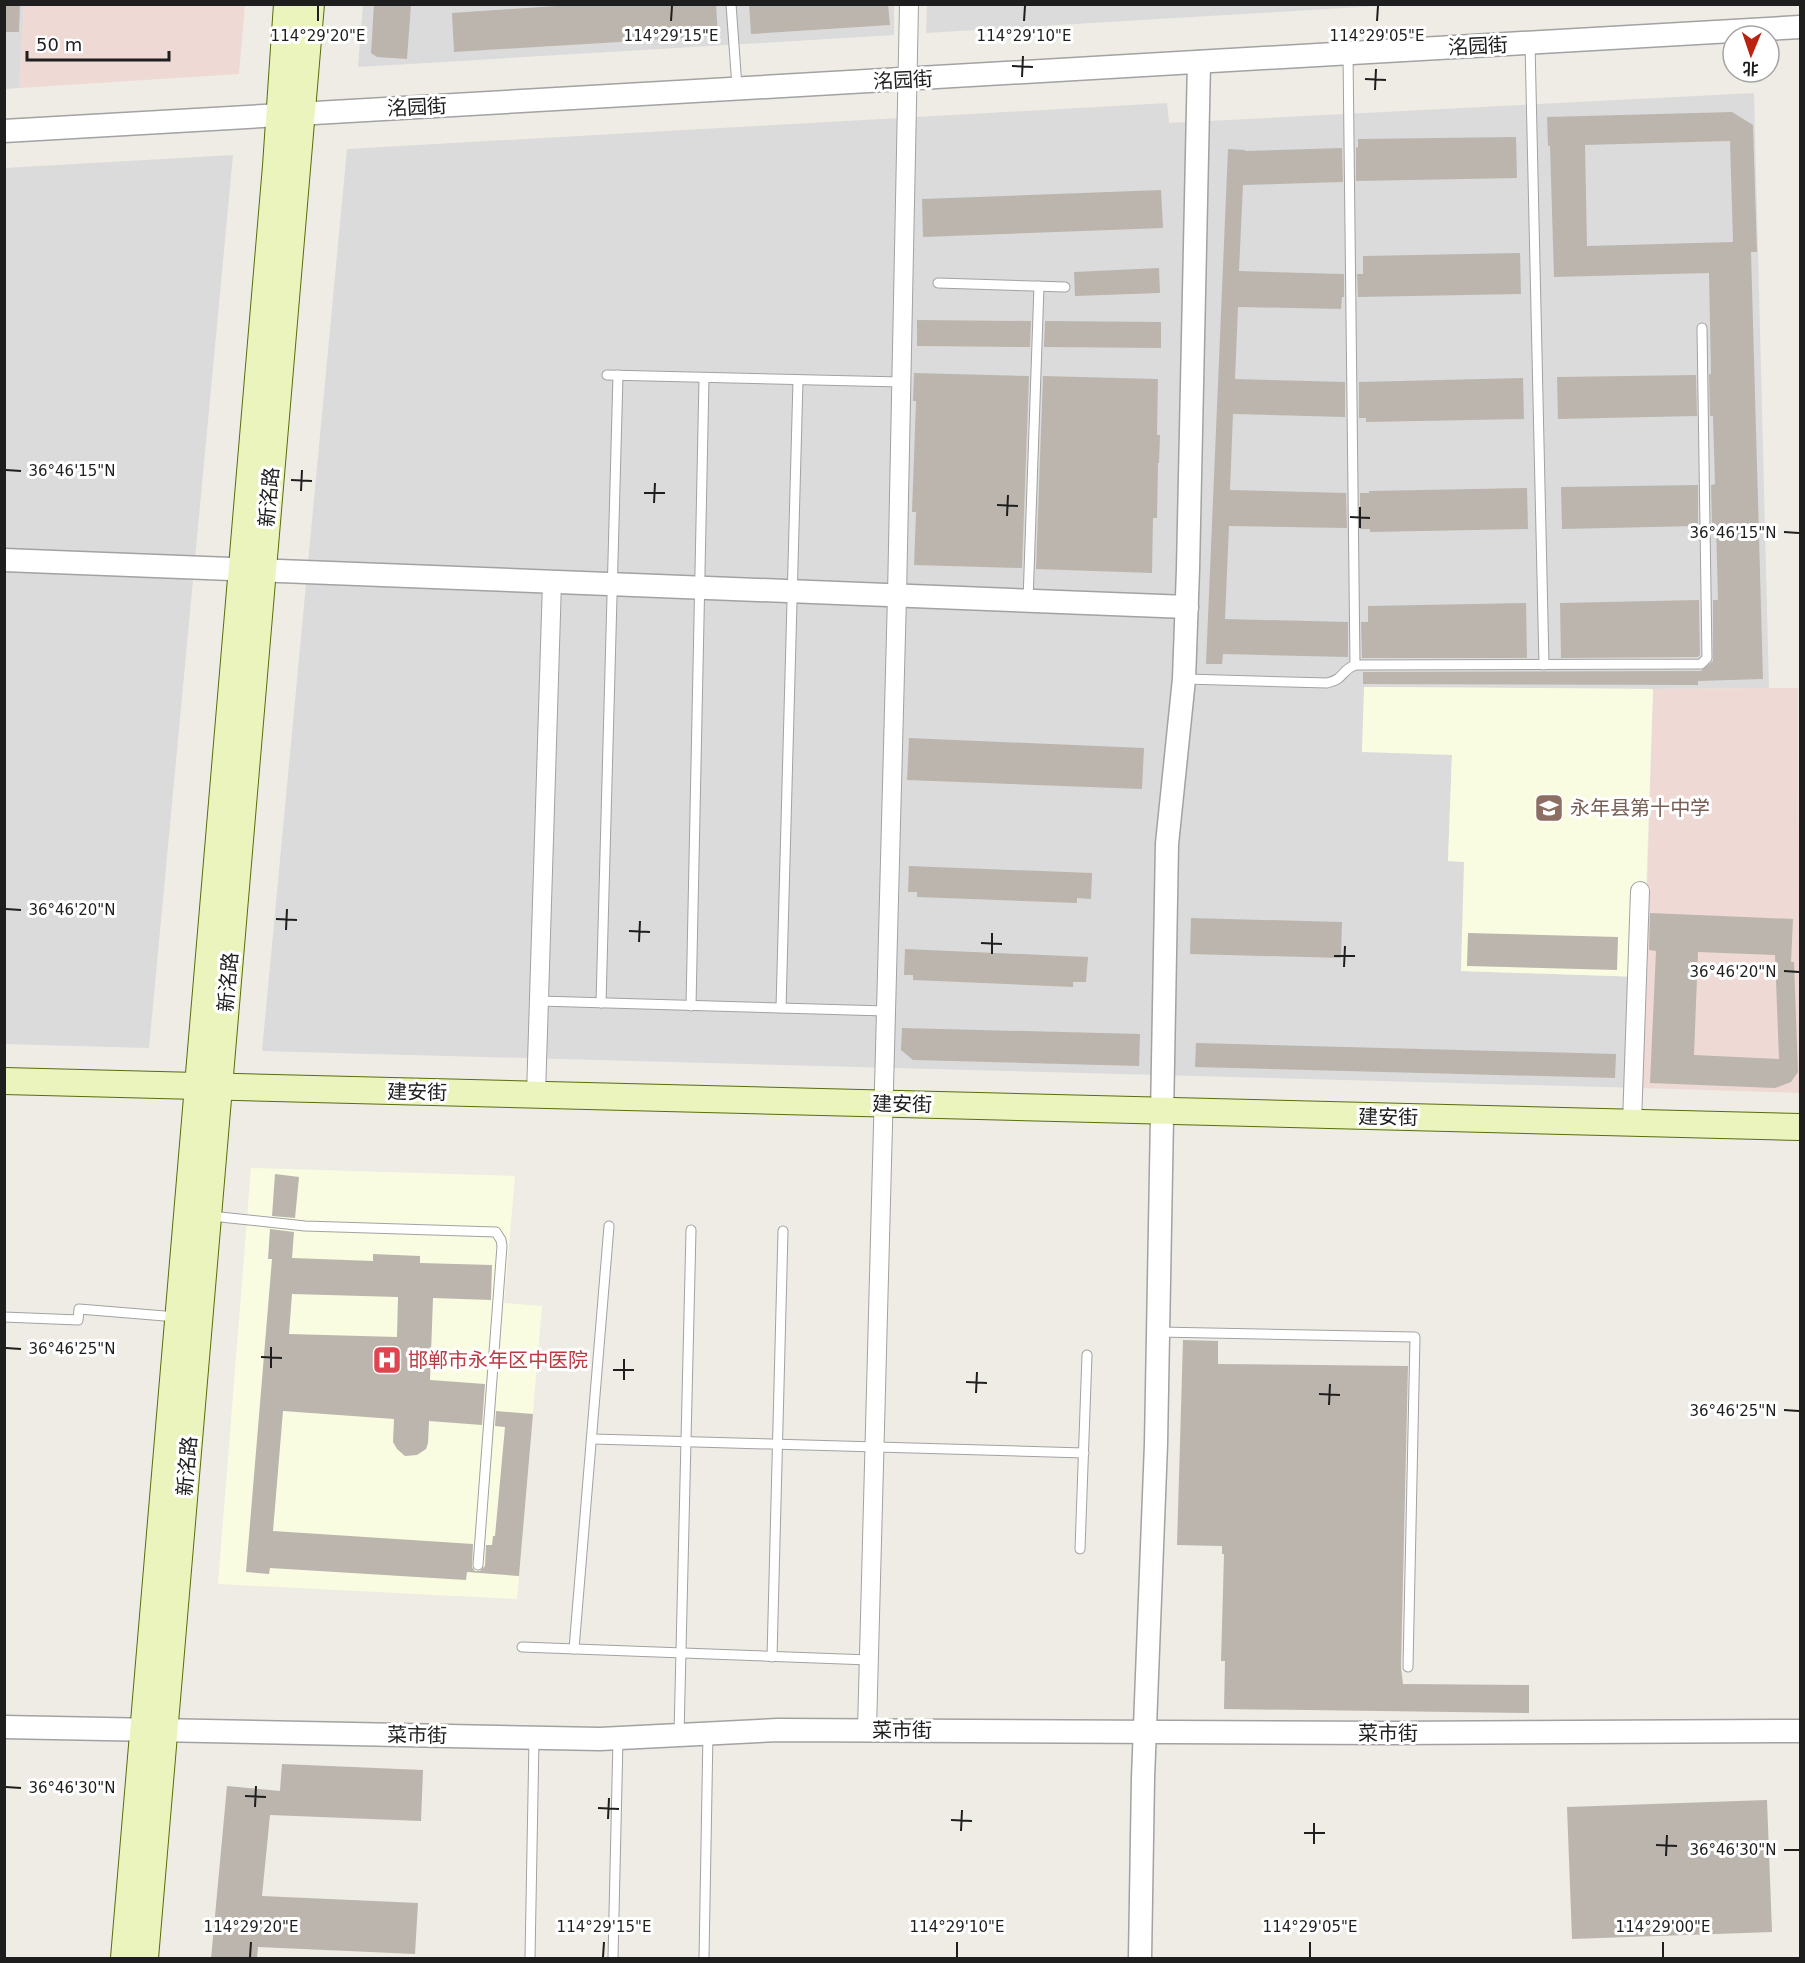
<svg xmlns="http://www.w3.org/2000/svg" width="1805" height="1963" viewBox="0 0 1805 1963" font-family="'DejaVu Sans','Noto Sans SC',sans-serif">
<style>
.residential{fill:#dcdbdb}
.commercial{fill:#eed9d5}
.education{fill:#f9fce0}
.building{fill:#bbb5ae;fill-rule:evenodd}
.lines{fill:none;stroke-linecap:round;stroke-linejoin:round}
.service-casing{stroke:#a2a2a2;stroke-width:11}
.minor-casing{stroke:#a2a2a2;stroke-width:20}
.tertiary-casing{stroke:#a2a2a2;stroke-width:25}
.secondary-casing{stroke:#586d0d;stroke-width:28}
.service{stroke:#fff;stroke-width:9}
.minor{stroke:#fff;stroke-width:18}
.tertiary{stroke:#fff;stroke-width:22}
.secondary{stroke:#ecf4bd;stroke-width:26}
.ticks{fill:none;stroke:#1e1e1e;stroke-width:2}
.labels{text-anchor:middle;stroke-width:6;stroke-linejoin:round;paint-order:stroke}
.street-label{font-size:20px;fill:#1e1e1e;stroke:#fff}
.education-label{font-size:20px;fill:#785e54;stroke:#fff;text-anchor:start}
.health-label{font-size:20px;fill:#be3a42;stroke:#fff;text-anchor:start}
.ticks-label{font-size:15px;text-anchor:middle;fill:#1e1e1e;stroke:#fff;stroke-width:6;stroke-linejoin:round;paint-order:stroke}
</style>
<rect width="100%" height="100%" fill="#eeece5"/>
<g class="residential">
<polygon points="5,5 24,5 19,88 5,89"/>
<polygon points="363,5 894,5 894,35 358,67"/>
<polygon points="927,5 927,4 1394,5 926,33"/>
<polygon points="1754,93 1769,688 1653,689 1365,687 1362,751 1452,754 1448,861 1465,862 1461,971 1643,977 1641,1088 262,1051 347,149 1167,103 1169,123"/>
<polygon points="233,155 149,1048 5,1044 5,168"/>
</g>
<g class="commercial">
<polygon points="24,5 245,5 239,74 19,88"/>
<polygon points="1798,688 1800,1093 1641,1088 1653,689"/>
</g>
<g class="education">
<polygon points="1364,687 1653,689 1643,977 1461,971 1464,862 1448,861 1452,755 1362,752"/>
<polygon points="251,1168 515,1176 504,1303 542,1306 517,1599 218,1584"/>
</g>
<g class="building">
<polygon points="4,4 20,4 19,32 4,32"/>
<polygon points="374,4 411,4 407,59 377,57 371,53"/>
<polygon points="586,4 716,4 718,36 454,52 452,13"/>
<polygon points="749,4 888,4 890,25 751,34"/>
<path d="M1732,112L1753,125L1757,252H1751L1763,679L1698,681V685L1363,684V672L1701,671L1713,661V600H1718L1716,526H1712L1711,485L1715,484L1713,416H1710L1709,374H1711L1709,273L1554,277L1550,146H1548L1547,117ZM1730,141L1733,242L1587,246L1585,145Z"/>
<polygon points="1516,137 1517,178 1356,181 1356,148 1358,147 1358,139"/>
<polygon points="1342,148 1343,182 1243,185 1239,271 1344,274 1344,297 1342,297 1341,309 1238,307 1235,379 1345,382 1345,417 1233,414 1230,490 1346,493 1347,528 1229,526 1225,619 1348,622 1348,657 1223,654 1222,664 1206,664 1228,149 1245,150 1245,151"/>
<polygon points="1161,190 1163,228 923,237 922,199"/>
<polygon points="1520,253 1521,294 1358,297 1357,274 1363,274 1363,256"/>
<polygon points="1159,268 1160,293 1075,296 1074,272"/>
<polygon points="917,320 1031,321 1030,347 917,346"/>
<polygon points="1045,321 1161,322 1161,348 1044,347"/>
<polygon points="914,373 1029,376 1022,568 914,565 916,512 912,512 916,401 913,401"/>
<polygon points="1696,375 1697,416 1558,419 1557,377"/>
<polygon points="1043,376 1158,379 1157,435 1160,435 1159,463 1158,463 1157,518 1153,518 1152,573 1036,569"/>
<polygon points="1523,378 1524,419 1366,422 1366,418 1359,418 1359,382"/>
<polygon points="1698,485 1698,526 1562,529 1561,487"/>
<polygon points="1527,488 1528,529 1370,532 1370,529 1360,529 1360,493 1369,493 1369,491"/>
<polygon points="1699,600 1700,655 1698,657 1561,658 1560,603"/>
<polygon points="1526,603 1527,658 1362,658 1361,622 1368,622 1368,606"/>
<polygon points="909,738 1144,748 1142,789 907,780"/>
<polygon points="909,866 1092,873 1091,899 1077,898 1077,903 917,897 917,892 908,892"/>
<path d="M1650,913L1793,919L1791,962H1794L1798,1072L1791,1082L1775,1088L1650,1083L1656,951L1649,950ZM1698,952L1775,955L1779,1059L1694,1055Z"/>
<polygon points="1191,918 1342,922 1341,958 1190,954"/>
<polygon points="1468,933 1618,937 1617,970 1467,966"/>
<polygon points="905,949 1088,957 1086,982 1073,982 1073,987 913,980 913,975 904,975"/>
<polygon points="902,1028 1140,1034 1139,1066 913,1060 901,1050"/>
<polygon points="1196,1043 1616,1054 1615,1078 1195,1067"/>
<polygon points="275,1174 299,1177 295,1218 272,1216"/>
<path d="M270,1229L294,1232L292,1258L373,1261V1254L420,1256V1263L492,1265L491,1300L433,1298L430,1380L485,1384L482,1425L429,1421L428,1443L426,1449L417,1455L405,1456L397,1449L393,1442L394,1419L283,1411L273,1531L473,1544L472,1567L475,1571H480L485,1566L486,1545H492L493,1536H495L505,1427L495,1426L496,1411L533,1414L519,1576L467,1572L466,1580L270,1568L269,1574L246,1572L272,1259H268ZM292,1294L398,1297L397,1337L289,1334Z"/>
<polygon points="1183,1340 1218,1341 1218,1364 1408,1366 1401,1667 1403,1684 1529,1685 1529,1713 1224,1709 1225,1661 1221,1661 1224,1554 1222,1554 1222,1546 1177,1545"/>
<polygon points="282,1764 423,1770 421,1821 270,1815 262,1896 418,1903 415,1954 258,1947 257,1959 211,1959 227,1786 280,1791"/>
<polygon points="1767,1800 1772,1932 1572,1939 1567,1807"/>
</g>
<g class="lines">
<g class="service-casing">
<g id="service">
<polyline points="731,4 737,87"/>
<polyline points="1530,43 1544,665"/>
<polyline points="1348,53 1355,665"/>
<polyline points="938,283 1065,287"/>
<polyline points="607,375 901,382"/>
<polyline points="1028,601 1039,286"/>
<path d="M1186,679L1327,683C1345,679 1340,671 1355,665L1701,664L1707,658L1702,328"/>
<polyline points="539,1001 886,1011"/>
<polyline points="601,1003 618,375"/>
<polyline points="691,1006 704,378"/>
<polyline points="781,1008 798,380"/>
<polyline points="211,1216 305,1226 496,1232 501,1240 502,1246 478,1565"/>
<polyline points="4,1317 78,1320 79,1309 177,1317"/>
<polyline points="1159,1332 1415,1337 1408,1667"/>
<polyline points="593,1439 1084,1453"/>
<polyline points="1080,1549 1087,1355"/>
<polyline points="522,1647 869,1660"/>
<polyline points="574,1649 609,1226"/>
<polyline points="772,1657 783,1231"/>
<polyline points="679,1735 691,1230"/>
<polyline points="530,1958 534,1739"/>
<polyline points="613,1958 618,1739"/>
<polyline points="704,1958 708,1733"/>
</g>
</g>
<g class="minor-casing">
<g id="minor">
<polyline points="536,1095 552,582"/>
<polyline points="1632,1123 1640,891"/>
<polyline points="867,1730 897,596 909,4"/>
</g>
</g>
<g class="tertiary-casing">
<g id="tertiary">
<polyline points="4,131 1800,27"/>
<polyline points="4,560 1187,607"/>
<polyline points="4,1727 600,1739 778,1730 1390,1733 1800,1731"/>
<polyline points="1140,1958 1143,1778 1156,1444 1167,844 1184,679 1188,569 1199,62"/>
</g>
</g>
<g class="secondary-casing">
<g id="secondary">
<polyline points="4,1081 1800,1127"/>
<polyline points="124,1958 276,166 287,4"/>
<polyline points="145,1958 311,4"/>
</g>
</g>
<use href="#service" class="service"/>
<use href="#minor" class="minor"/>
<use href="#tertiary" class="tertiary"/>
<use href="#secondary" class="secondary"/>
</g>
<path class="ticks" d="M318,21V6M671,21L672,6M1024,21L1025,6M1377,21L1378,6M1012,66L1033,67M1022,77L1023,56M1365,79L1386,80M1375,90L1376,69M6,470L21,471M291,480L312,481M301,491L302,470M644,493H665M654,503L655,483M997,505L1018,506M1007,516L1008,495M1350,517L1370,518M1360,528V507M1784,532L1799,533M6,909L21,910M276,919L297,920M286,930L287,909M629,931L650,932M639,942L640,921M981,943L1002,944M992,954V933M1334,956H1355M1344,967L1345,946M1784,971L1799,972M6,1348L21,1349M261,1357L282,1358M271,1368V1347M613,1370H634M624,1380V1359M966,1382L987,1383M976,1393L977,1372M1319,1394L1340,1395M1329,1405L1330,1384M1784,1410L1799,1411M6,1787L21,1788M245,1796L266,1797M255,1807L256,1786M598,1808L619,1809M608,1819L609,1798M951,1820L972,1821M961,1831L962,1810M1304,1833H1325M1314,1844V1823M1656,1845L1677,1846M1784,1850H1799M1666,1856L1667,1835M250,1957L251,1942M603,1957L604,1942M957,1957V1942M1310,1957V1942M1663,1957V1942"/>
<defs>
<g id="school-square" transform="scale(1.5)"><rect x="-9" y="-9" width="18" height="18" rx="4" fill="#8d6e63" stroke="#fff"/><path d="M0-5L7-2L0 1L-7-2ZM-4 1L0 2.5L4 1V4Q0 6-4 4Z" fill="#fff"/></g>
<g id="hospital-square" transform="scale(1.5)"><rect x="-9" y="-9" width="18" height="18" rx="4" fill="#e0444e" stroke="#fff"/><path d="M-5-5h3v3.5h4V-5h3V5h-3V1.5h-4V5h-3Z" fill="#fff"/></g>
</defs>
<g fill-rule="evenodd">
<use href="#school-square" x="1549" y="808"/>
<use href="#hospital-square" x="387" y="1360"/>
</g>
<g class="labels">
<g class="street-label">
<text transform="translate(1478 46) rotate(-3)" y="7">洺园街</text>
<text transform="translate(903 80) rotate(-3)" y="7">洺园街</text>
<text transform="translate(417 107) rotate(-3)" y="7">洺园街</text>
<text transform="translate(269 497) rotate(-85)" y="7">新洺路</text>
<text transform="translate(228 982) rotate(-85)" y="7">新洺路</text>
<text transform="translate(417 1092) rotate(1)" y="7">建安街</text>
<text transform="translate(902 1104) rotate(1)" y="7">建安街</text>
<text transform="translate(1388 1117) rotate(1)" y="7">建安街</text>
<text transform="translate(187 1466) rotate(-85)" y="7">新洺路</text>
<text x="902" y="1737">菜市街</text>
<text x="1388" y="1740">菜市街</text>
<text transform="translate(417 1735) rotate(1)" y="7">菜市街</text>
</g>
<g class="education-label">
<text x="1570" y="815">永年县第十中学</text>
</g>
<g class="health-label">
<text x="408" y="1367">邯郸市永年区中医院</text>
</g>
</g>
<g class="ticks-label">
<text x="318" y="41">114°29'20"E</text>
<text x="671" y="41">114°29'15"E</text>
<text x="1024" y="41">114°29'10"E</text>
<text x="1377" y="41">114°29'05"E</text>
<text x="72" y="476">36°46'15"N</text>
<text x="1733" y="538">36°46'15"N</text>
<text x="72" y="915">36°46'20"N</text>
<text x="1733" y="977">36°46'20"N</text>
<text x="72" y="1354">36°46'25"N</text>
<text x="1733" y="1416">36°46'25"N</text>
<text x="72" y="1793">36°46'30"N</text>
<text x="1733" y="1855">36°46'30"N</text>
<text x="251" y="1932">114°29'20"E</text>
<text x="604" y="1932">114°29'15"E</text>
<text x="957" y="1932">114°29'10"E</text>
<text x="1310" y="1932">114°29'05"E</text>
<text x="1663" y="1932">114°29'00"E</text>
</g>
<rect width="1805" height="1963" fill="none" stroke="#1e1e1e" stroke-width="12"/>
<g transform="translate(1751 54) rotate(182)"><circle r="28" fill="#ffffff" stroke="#a5a5a5" stroke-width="1.5"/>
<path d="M0-4.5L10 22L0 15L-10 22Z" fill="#bc2210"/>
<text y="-9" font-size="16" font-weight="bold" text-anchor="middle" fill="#1e1e1e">北</text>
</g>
<path d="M27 51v9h142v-9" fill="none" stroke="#1e1e1e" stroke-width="3"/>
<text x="36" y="51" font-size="18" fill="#1e1e1e" stroke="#ffffff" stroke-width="4.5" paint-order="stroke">50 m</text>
</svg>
